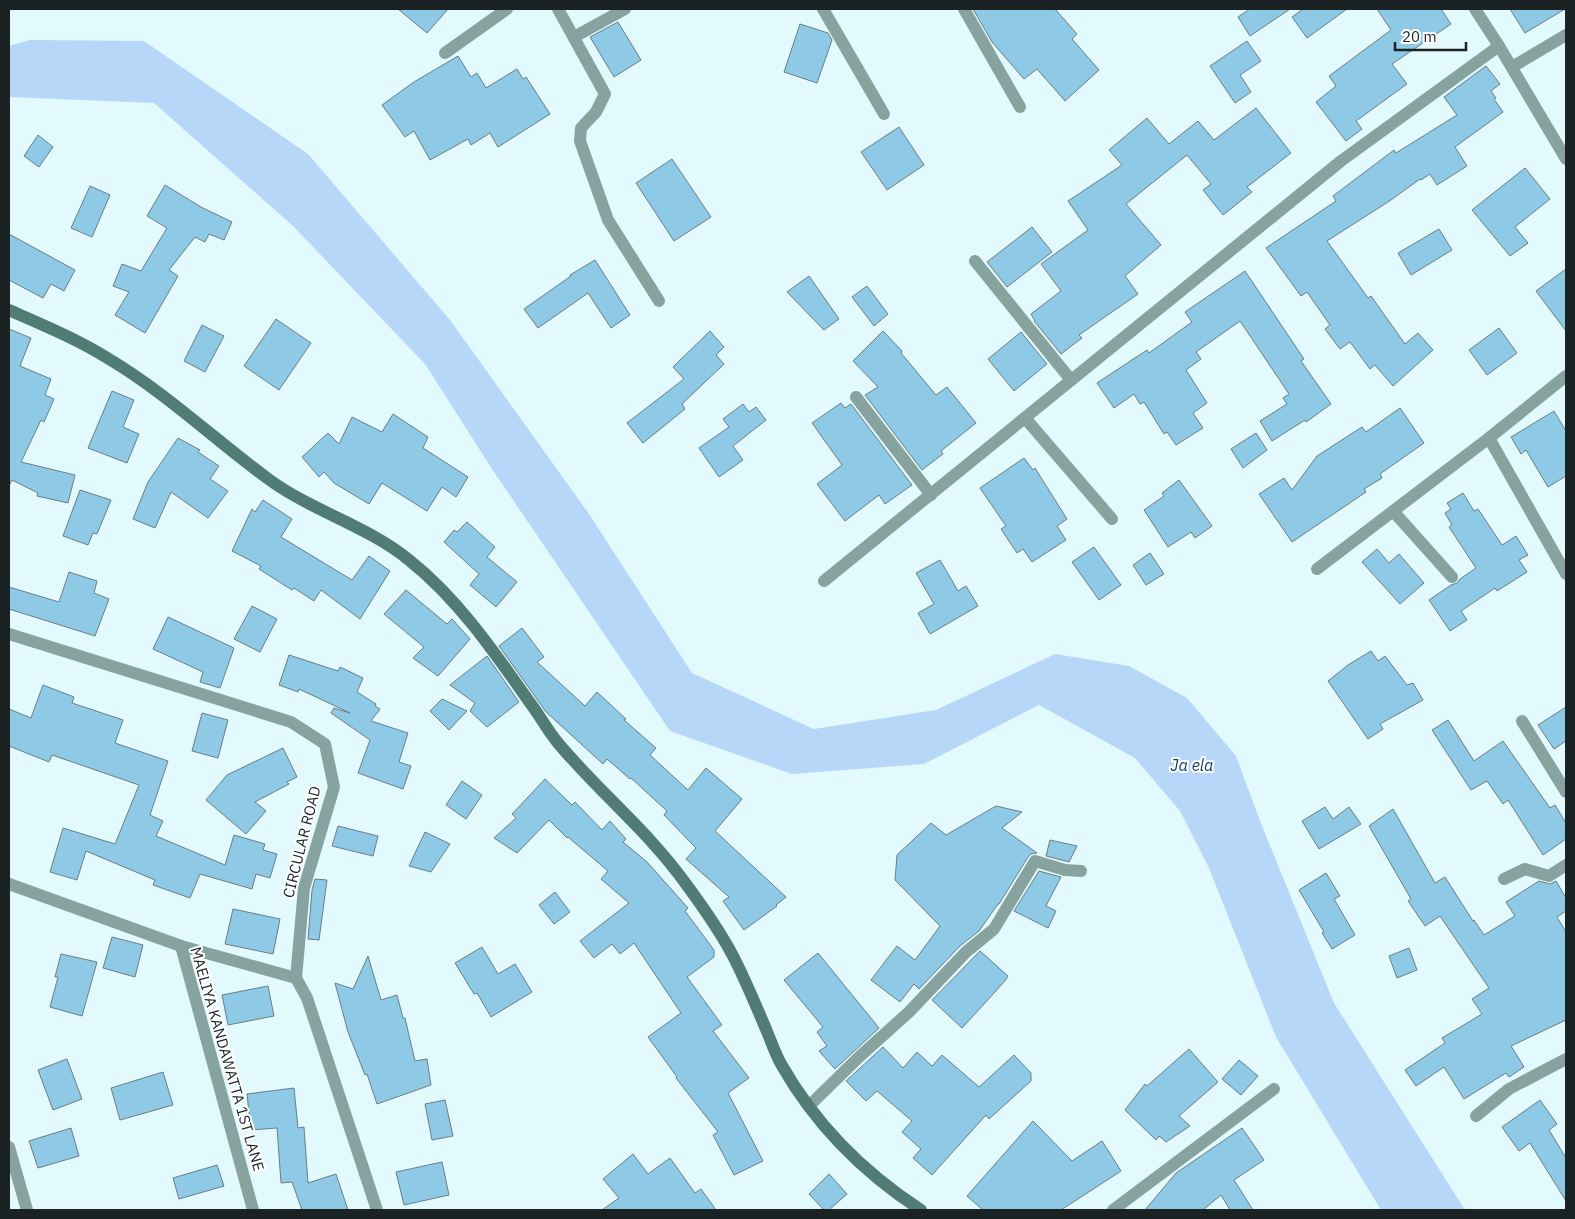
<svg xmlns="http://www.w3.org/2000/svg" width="1575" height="1219" viewBox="0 0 1575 1219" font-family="'IBM Plex Sans',sans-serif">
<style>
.water{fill:#b6d7f8}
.building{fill:#8ecae5;stroke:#6b7d86}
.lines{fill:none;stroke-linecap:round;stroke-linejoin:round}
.street{stroke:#87a39f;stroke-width:12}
.secondary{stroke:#517c76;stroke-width:12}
.labels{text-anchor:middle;stroke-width:4;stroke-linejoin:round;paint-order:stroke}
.street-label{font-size:15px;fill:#1a2223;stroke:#fff}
.water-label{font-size:16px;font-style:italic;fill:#134066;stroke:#fff}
</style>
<rect width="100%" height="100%" fill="#e2fafd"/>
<polygon class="water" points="30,40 144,41 308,154 450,320 589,514 692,673 814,729 936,710 1055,654 1129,666 1187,698 1236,756 1260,821 1334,1003 1465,1210 1381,1210 1276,1037 1209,868 1180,811 1135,758 1039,705 924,764 792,774 670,731 494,472 425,364 292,225 154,103 9,97 9,46"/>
<g class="building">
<polygon points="398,9 448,9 427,33"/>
<polygon points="973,9 1055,9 1077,34 1072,39 1099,70 1065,101 1037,69 1024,79 992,42"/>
<polygon points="1250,9 1290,9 1250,36 1238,17"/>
<polygon points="1303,9 1347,9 1307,38 1292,17"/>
<polygon points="1377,9 1441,9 1451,24 1392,64 1407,84 1356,121 1362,129 1346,141 1316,102 1336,86 1329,76 1391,30"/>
<polygon points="1510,9 1565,9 1525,33"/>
<polygon points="618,22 641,60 614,77 590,37"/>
<polygon points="800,24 828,33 832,40 817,83 784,72"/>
<polygon points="1247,41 1261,61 1240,75 1251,92 1235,103 1210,66"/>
<polygon points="458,56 471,77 477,73 486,88 517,69 523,79 526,77 550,114 498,147 490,133 471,145 468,139 430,160 414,131 405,137 382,105 414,82"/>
<polygon points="1486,66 1500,84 1491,91 1496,98 1494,99 1503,112 1455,147 1467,166 1437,185 1430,174 1421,180 1420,179 1391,200 1327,241 1368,298 1371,296 1405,344 1418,333 1433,350 1393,386 1375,365 1370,369 1350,342 1340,349 1325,329 1330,325 1307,292 1301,296 1266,248 1336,201 1333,196 1394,150 1396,153 1457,115 1444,97"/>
<polygon points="1256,108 1291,153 1247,187 1252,192 1223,215 1203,190 1211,184 1187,155 1126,204 1161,245 1125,276 1138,294 1079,335 1082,338 1061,354 1034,321 1035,321 1031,314 1061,291 1041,264 1088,230 1068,201 1122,165 1109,150 1147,118 1169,144 1198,121 1214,140"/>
<polygon points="899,127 924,165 887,190 861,152"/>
<polygon points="38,135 53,147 39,167 24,156"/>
<polygon points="672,159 711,217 674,241 636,183"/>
<polygon points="1525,168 1550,199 1515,227 1528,243 1510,256 1472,210"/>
<polygon points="165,185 201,207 232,222 224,240 209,234 205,242 195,237 169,270 178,276 145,333 115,315 129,292 113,286 122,264 141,271 167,228 147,216"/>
<polygon points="90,186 110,195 92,237 71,228"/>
<polygon points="1032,227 1052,252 1007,287 987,262"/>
<polygon points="1439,229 1452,250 1411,275 1398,253"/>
<polygon points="9,234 75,270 64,291 51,284 43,298 9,280"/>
<polygon points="595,260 630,315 611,328 588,293 538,328 524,309 571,276 570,275"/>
<polygon points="1566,269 1566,331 1536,291"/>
<polygon points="1245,271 1304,359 1301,361 1331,404 1306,422 1305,420 1272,441 1260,421 1287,404 1283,398 1289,394 1240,321 1196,352 1201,359 1186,370 1207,403 1193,413 1203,428 1176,445 1167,432 1164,434 1144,402 1140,404 1134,394 1114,408 1097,383 1147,350 1149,353 1192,322 1185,312"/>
<polygon points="809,276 839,319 824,330 787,292"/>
<polygon points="867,286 888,314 874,326 852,297"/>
<polygon points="276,319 311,343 279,390 244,366"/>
<polygon points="202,325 224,336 205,372 184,361"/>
<polygon points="1499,328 1517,353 1487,375 1469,350"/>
<polygon points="9,329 31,338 20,366 51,379 45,395 54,399 44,422 41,420 21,462 75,475 68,503 37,496 38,493 12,480 9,486"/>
<polygon points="710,331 724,347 716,355 724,364 682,404 685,409 643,443 627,423 684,379 673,367"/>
<polygon points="883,331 902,351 901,353 936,395 947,387 976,423 941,451 943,454 922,470 865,395 878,387 853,361"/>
<polygon points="1021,332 1047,364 1014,391 988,359"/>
<polygon points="112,391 134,400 123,427 139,434 127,463 88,448"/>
<polygon points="841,403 845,408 851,404 912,485 885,504 879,495 845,521 817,484 842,465 812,423"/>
<polygon points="743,404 749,412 756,407 766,420 733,446 743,460 719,477 699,448 729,427 723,419"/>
<polygon points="1400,408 1424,443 1380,474 1382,478 1364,489 1366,492 1292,542 1259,494 1284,478 1292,490 1317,456 1362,427 1366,432"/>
<polygon points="1554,411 1566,431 1566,476 1548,487 1526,450 1521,454 1511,437"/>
<polygon points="393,414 428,437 423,448 468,477 456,497 442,487 427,511 382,483 369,504 334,483 324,472 319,477 302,457 328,433 339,444 352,417 382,432"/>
<polygon points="1256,433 1267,450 1243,468 1231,449"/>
<polygon points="178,438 200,450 198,452 219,466 210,479 228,491 208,518 171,492 155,528 133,519 148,482"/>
<polygon points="1024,458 1033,470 1035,468 1067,519 1057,526 1066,540 1032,562 1023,549 1017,553 1001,529 1006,526 980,488"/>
<polygon points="1179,480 1212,526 1195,538 1191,532 1168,547 1144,510 1164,496 1162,493"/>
<polygon points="80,490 111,500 97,534 93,533 88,545 63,536"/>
<polygon points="1463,493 1474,511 1478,509 1502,545 1516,536 1528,555 1519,560 1527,572 1497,591 1495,588 1461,611 1467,620 1450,631 1429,600 1451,585 1457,583 1460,579 1476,568 1449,527 1452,525 1445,513 1451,509 1447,503"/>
<polygon points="263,500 292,519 281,537 352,580 369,556 390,571 360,619 321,590 314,601 294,588 292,590 259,569 261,566 232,551 252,509 255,512"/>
<polygon points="467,522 495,547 487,557 517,582 496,607 470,585 479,574 444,542 454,530 457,532"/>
<polygon points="1094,547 1121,585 1099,600 1072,562"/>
<polygon points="1377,549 1389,563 1399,554 1424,583 1400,604 1362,562"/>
<polygon points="1150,553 1164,574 1146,585 1133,565"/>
<polygon points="940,560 958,591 966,586 978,606 930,634 918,613 934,604 916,573"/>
<polygon points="69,572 97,581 94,593 109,599 95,636 9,609 9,587 59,602"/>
<polygon points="406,590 447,624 452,619 470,639 438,676 413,658 424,647 384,614"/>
<polygon points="252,606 277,619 260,652 234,639"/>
<polygon points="168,617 234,648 220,688 200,682 203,672 153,649"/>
<polygon points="522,628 544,657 537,662 585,706 597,692 626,719 624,720 656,748 650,755 688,790 706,768 742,799 715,831 786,897 776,905 777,906 744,930 723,901 729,897 686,859 696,848 664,815 667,811 631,778 630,779 607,759 603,764 546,712 499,646"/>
<polygon points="1371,651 1378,661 1385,656 1407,685 1413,683 1423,700 1380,724 1383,729 1368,739 1328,681 1348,665"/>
<polygon points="289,655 338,671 340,667 363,678 357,692 376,704 375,706 380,709 371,721 408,733 399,762 411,766 403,789 358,773 370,740 331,713 334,708 350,713 299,689 298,692 279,685"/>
<polygon points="487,656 519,702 487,727 470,711 475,703 450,685"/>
<polygon points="43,685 74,697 72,703 123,720 115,743 168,761 150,815 163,821 156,836 225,865 234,835 265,844 263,850 277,854 270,878 256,874 252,889 200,874 190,898 153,885 155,880 86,851 77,880 50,872 63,828 115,844 139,785 52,755 49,762 9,746 9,709 31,718"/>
<polygon points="442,699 467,711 449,730 430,711"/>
<polygon points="1566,707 1566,741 1554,749 1538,725"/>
<polygon points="202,713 228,720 218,758 192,751"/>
<polygon points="1448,720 1474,761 1503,741 1550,808 1555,805 1566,823 1566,839 1543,855 1508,800 1503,804 1487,781 1471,790 1432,730"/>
<polygon points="283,748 297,777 287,782 289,784 255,802 266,811 246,834 206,800 227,775"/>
<polygon points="545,779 572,805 575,802 602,830 610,821 626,839 623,842 647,862 688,908 685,911 714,950 714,957 687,977 722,1025 713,1031 749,1078 728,1093 763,1161 734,1175 713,1135 718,1132 676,1078 677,1077 648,1037 681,1013 634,943 620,954 612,944 594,958 580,941 629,903 601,879 608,871 568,837 567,838 549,820 517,853 494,838 516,818 512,814"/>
<polygon points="462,781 482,795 466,819 446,805"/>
<polygon points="996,806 1022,812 1002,828 1037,853 1031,854 1028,857 999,904 998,904 979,931 960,946 919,989 914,984 900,1002 871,980 897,946 915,960 940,926 895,880 897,855 931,823 946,835"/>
<polygon points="1325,807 1333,819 1349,807 1361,824 1319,849 1302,821"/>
<polygon points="1393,809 1435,883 1445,877 1473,921 1474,920 1484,935 1515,916 1506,902 1539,881 1550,884 1556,881 1566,898 1566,911 1557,917 1566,932 1566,1020 1511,1046 1524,1067 1509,1077 1506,1073 1464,1099 1444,1067 1416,1086 1405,1070 1445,1043 1442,1038 1482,1014 1472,999 1489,988 1440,916 1425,926 1408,901 1411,899 1369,826"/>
<polygon points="338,826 378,836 373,856 332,846"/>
<polygon points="425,832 450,844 431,872 409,866"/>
<polygon points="1050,840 1077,846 1069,862 1046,856"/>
<polygon points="1039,871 1061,877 1046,906 1056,911 1048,928 1014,911"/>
<polygon points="1326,873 1340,896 1334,899 1355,935 1332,949 1322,933 1324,932 1299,890"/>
<polygon points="315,879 327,880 319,940 308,939 312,890"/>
<polygon points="555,892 570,912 554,924 539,905"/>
<polygon points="233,909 280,919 273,954 225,944"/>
<polygon points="112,937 143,945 135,977 103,968"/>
<polygon points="482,947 498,974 515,964 532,992 491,1017 477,993 474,994 455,963"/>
<polygon points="1409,948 1417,970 1397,978 1389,956"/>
<polygon points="980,951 1008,976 1005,981 962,1028 932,1000"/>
<polygon points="818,953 879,1028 835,1069 819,1051 827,1046 817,1032 823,1027 784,980"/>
<polygon points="61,954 97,962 82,1016 50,1007 58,977 55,977"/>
<polygon points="368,956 381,1000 397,995 403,1018 405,1018 415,1061 427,1059 431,1085 377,1104 367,1074 365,1075 348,1032 335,983 353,989"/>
<polygon points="268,986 274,1016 228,1025 222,995"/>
<polygon points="883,1047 903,1068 917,1052 932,1066 942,1055 979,1087 1014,1055 1031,1073 1031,1081 989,1119 986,1115 932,1175 913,1158 921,1149 902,1132 912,1121 877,1091 866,1101 846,1081"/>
<polygon points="1189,1049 1218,1082 1179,1116 1190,1126 1166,1142 1159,1136 1156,1140 1125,1110 1145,1084 1147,1086"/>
<polygon points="67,1059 82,1099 53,1110 38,1070"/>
<polygon points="1239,1060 1258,1076 1241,1095 1222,1079"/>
<polygon points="163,1072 173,1105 120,1120 111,1088"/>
<polygon points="294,1088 298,1128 304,1127 308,1183 336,1174 348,1210 302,1210 292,1182 281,1183 277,1128 251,1130 247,1094"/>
<polygon points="445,1100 453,1136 432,1140 425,1104"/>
<polygon points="1540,1100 1557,1124 1549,1130 1566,1158 1566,1201 1530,1143 1519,1151 1502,1127"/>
<polygon points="1033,1121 1072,1161 1102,1141 1121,1171 1061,1210 983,1210 967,1196"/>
<polygon points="71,1128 79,1156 38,1168 29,1141"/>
<polygon points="1242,1128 1264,1160 1234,1180 1253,1210 1230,1210 1221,1195 1203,1210 1145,1210 1176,1173"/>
<polygon points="633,1154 648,1174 670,1158 695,1193 701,1189 716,1210 602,1210 619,1198 603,1179"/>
<polygon points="442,1162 449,1195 404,1205 396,1172"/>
<polygon points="217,1165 224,1186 179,1199 173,1178"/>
<polygon points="829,1174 847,1194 829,1210 824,1210 809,1194"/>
</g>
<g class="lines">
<g class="street">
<polyline points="558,9 605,94 596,112 581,128 580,141 608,220 659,301"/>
<polyline points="823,9 884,114"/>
<polyline points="964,9 1020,107"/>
<polyline points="1475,9 1499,46 1566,159"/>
<polyline points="574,37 625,9"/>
<polyline points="445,53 507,9"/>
<polyline points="1512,67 1566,35"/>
<polyline points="975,261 1071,380"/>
<polyline points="856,397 931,495"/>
<polyline points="1025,418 1112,519"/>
<polyline points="1489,438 1566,574"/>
<polyline points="1393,511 1452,577"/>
<polyline points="1317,569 1489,438 1566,376"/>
<polyline points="824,581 1341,161 1499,46"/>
<polyline points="9,634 291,722 325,744 334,787 304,888 296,978 307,998 377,1210"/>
<polyline points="1522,721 1566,792"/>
<polyline points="1504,879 1525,869 1549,876 1566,865"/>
<polyline points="9,884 181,946 253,1210"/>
<polyline points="181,946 296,978"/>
<polyline points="809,1106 859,1057 909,1012 966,952 994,929 1035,861 1065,870 1081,871"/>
<polyline points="1476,1116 1509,1089 1566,1059"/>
<polyline points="9,1147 27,1210"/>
<polyline points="1113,1210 1274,1089"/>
</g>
<path class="secondary" d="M9,310C43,325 77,339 109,359C166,393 214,439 267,478C311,511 366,525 409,560C457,598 493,650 528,700C539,714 547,730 558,743C599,792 649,832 686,884C703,907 720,931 733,956C746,981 757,1008 768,1034C772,1044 776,1055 781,1064C815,1124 864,1173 921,1210"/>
</g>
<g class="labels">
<g class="street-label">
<text transform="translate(302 842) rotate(-76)" y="5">CIRCULAR ROAD</text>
<text transform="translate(227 1059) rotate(74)" y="5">MAELIYA KANDAWATTA 1ST LANE</text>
</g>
<g class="water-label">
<text x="1192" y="771">Ja ela</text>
</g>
</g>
<rect width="1575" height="1219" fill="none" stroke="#1a2223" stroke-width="20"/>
<path d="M1395 42v8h71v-8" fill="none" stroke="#1a2223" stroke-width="2.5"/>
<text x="1402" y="42" font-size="15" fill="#1a2223" stroke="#ffffff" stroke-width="4" paint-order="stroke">20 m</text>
</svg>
